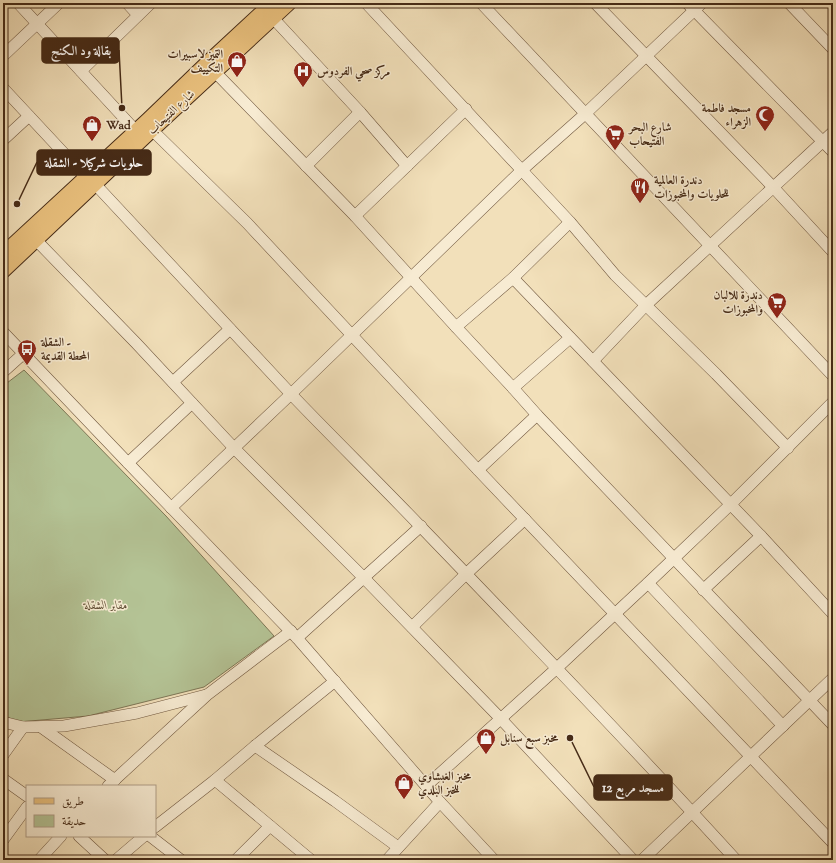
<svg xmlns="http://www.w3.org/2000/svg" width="836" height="863" viewBox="0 0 836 863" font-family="'Sorts Mill Goudy',Amiri,serif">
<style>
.green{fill:#b4c395;stroke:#7d7756}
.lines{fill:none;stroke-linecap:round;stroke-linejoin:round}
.minor-casing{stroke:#715840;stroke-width:12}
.major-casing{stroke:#462b17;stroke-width:16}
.minor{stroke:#f7ebd2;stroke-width:11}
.major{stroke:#e9c07d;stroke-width:14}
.labels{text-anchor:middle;stroke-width:3;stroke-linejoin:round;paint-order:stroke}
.poi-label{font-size:12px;font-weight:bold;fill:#462b17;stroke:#f7ebd2;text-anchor:start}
.street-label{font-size:12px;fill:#462b17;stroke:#f7ebd2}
.park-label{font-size:12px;font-style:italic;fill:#5c4930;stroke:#f7ebd2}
.leader{fill:none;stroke:#462b17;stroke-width:1.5}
.callout-dot{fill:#462b17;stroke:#f7ebd2;stroke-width:1.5}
.callout{fill:#462b17;stroke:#462b17;stroke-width:1.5}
.callout-label{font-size:13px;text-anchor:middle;font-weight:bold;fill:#fff}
</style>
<rect width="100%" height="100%" fill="#f2e0ba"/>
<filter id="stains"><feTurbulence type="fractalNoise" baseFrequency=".005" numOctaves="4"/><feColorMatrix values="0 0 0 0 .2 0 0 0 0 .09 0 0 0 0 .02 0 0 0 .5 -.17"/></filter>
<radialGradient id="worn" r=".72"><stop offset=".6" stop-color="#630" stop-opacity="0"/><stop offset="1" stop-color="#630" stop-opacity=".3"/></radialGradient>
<polygon class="green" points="24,370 166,516 274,636 204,687 88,716 18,722 3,715 3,386"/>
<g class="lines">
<g class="minor-casing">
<g id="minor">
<polyline points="18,3 136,131"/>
<polyline points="127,3 138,15"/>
<polyline points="366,3 570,222 615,275 716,374 788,448"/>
<polyline points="481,3 833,376"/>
<polyline points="595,3 773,187 833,252"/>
<polyline points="687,3 833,152"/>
<polyline points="789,3 833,49"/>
<polyline points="273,18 360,112 407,166"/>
<polyline points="3,56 59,3"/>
<polyline points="81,71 151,3"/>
<polyline points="215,72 355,216 456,327 513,388 537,415 833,725"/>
<polyline points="3,88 86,177"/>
<polyline points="152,130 247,223 478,470 833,843"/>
<polyline points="3,140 29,116"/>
<polyline points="306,166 360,112"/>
<path d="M95,184C160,254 225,324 290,393C333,438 378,482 421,527C527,637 633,747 736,860"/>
<polyline points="355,216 466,109"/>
<polyline points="36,240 136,343 234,448 364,578 501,719 633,860"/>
<polyline points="513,278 761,536 833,614"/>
<polyline points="456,327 513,278 570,222"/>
<polyline points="3,332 128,463 297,638 440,802 494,860"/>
<polyline points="593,361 646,305 833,132"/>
<polyline points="3,372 23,354"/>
<polyline points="173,382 230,329"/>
<polyline points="513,388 570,338"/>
<polyline points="128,463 192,403"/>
<polyline points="478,470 537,415"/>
<polyline points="171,508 291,394 522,170 585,114 702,3"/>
<polyline points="648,583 783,726"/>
<polyline points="703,590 761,536"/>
<polyline points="412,627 466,574 525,519"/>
<polyline points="297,638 421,526"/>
<polyline points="3,722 23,727 64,726 137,713 206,695"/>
<polyline points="41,727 115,780"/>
<polyline points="255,746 335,801 398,847"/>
<polyline points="3,755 23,727"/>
<polyline points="3,779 27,796"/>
<polyline points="215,780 311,860"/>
<polyline points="108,786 207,695 291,631"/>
<polyline points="426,786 557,668 648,583 730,505 833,402"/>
<polyline points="155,827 215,780 255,746 335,681"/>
<polyline points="79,836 105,860"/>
<polyline points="150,836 181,860"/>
<polyline points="3,840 27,807"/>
<polyline points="39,860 61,836"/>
<polyline points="116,860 144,836"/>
<polyline points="236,860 270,826"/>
<polyline points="387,860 440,802"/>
<polyline points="642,860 833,678"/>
</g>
</g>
<g class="major-casing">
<g id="major">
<polyline points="3,254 148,120 204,66 272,3"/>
<polyline points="3,271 152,130 289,3"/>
</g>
</g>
<use href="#minor" class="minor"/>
<use href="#major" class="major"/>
</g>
<defs>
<g id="shop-pin" transform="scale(1)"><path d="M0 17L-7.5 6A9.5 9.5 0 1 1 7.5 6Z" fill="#8f2418" stroke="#f7ebd2"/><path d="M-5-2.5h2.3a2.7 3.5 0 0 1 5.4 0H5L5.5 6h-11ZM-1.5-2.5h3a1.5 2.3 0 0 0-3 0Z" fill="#fff"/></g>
<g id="hospital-pin" transform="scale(1)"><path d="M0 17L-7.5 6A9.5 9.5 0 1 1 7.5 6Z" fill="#8f2418" stroke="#f7ebd2"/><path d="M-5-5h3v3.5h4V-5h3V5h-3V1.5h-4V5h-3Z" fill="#fff"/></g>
<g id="mosque-pin" transform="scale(1)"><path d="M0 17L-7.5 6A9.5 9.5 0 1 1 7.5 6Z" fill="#8f2418" stroke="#f7ebd2"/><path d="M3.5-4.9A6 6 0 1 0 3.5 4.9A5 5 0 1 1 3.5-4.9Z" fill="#fff"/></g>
<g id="supermarket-pin" transform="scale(1)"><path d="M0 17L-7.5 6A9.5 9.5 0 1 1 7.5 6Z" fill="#8f2418" stroke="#f7ebd2"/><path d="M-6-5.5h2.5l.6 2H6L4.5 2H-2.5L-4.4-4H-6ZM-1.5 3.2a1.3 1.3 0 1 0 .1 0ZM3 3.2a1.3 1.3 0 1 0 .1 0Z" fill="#fff"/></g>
<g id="restaurant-pin" transform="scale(1)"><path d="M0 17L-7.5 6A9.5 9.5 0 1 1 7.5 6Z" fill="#8f2418" stroke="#f7ebd2"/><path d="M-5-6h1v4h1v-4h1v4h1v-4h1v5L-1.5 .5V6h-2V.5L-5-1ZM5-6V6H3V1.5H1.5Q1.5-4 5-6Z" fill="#fff"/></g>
<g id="bus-pin" transform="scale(1)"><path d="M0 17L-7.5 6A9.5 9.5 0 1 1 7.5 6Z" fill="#8f2418" stroke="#f7ebd2"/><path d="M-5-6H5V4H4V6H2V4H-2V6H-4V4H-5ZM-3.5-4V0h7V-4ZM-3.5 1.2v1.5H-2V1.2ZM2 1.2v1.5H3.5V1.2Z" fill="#fff"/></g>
</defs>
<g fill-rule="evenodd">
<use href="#shop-pin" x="237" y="61"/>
<use href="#hospital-pin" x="303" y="71"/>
<use href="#mosque-pin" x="765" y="115"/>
<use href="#shop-pin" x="92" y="125"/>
<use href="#supermarket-pin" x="615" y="134"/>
<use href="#restaurant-pin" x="640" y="187"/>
<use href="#supermarket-pin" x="777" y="302"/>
<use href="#bus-pin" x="27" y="349"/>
<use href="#shop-pin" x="486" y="738"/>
<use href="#shop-pin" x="404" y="783"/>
</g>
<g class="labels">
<g class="poi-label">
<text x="223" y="58" text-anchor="end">التميز لاسبيرات<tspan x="223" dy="14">التكييف</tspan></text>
<text x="317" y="75">مركز صحي الفردوس</text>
<text x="751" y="112" text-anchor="end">مسجد فاطمة<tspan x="751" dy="14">الزهراء</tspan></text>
<text x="106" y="129">Wad</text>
<text x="629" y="131">شارع البحر<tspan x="629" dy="14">الفتيحاب</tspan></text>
<text x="654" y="184">دندرة العالمية<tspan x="654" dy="14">للحلويات والمخبوزات</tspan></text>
<text x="763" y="299" text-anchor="end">دندرة للالبان<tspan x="763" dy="14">والمخبوزات</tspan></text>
<text x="41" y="346">الشقلة -<tspan x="41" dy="14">المحطة القديمة</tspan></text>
<text x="500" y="742">مخبز سبع سنابل</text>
<text x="418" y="780">مخبز الغبشاوي<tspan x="418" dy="14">للخبز البلدي</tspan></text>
</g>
<g class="street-label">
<text transform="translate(171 112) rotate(-43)" y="4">شارع الفتيحاب</text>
</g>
<g class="park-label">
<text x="106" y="609">مقابر الشقلة</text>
</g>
</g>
<path class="leader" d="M122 108L119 50M17 204L37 162M570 738L594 787"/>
<g class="callout-dot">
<circle cx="122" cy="108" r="4"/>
<circle cx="17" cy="204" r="4"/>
<circle cx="570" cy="738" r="4"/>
</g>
<g class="callout">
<rect x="42" y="38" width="77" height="25" rx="4"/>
<rect x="37" y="150" width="114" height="25" rx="4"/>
<rect x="594" y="775" width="78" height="25" rx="4"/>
</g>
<g class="callout-label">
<text x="81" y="55">بقالة ود الكنج</text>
<text x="94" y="167">حلويات شركيلا - الشقلة</text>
<text x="633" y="792">مسجد مربع 12</text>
</g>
<rect width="836" height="863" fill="none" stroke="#f2e0ba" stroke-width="16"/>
<rect x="4" y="4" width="828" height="855" fill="none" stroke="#462b17" stroke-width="2"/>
<rect x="8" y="8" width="820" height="847" fill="none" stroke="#462b17"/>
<rect x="26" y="785" width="130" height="52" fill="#f7ebd2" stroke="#b09e87"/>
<rect x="34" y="798" width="20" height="6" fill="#e9c07d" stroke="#b09e87"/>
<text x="62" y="805" font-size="12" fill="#462b17">طريق</text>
<rect x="34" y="815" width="20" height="12" fill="#b4c395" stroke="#b09e87"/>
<text x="62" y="825" font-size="12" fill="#462b17">حديقة</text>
<rect width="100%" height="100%" filter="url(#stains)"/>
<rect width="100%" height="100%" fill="url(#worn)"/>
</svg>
